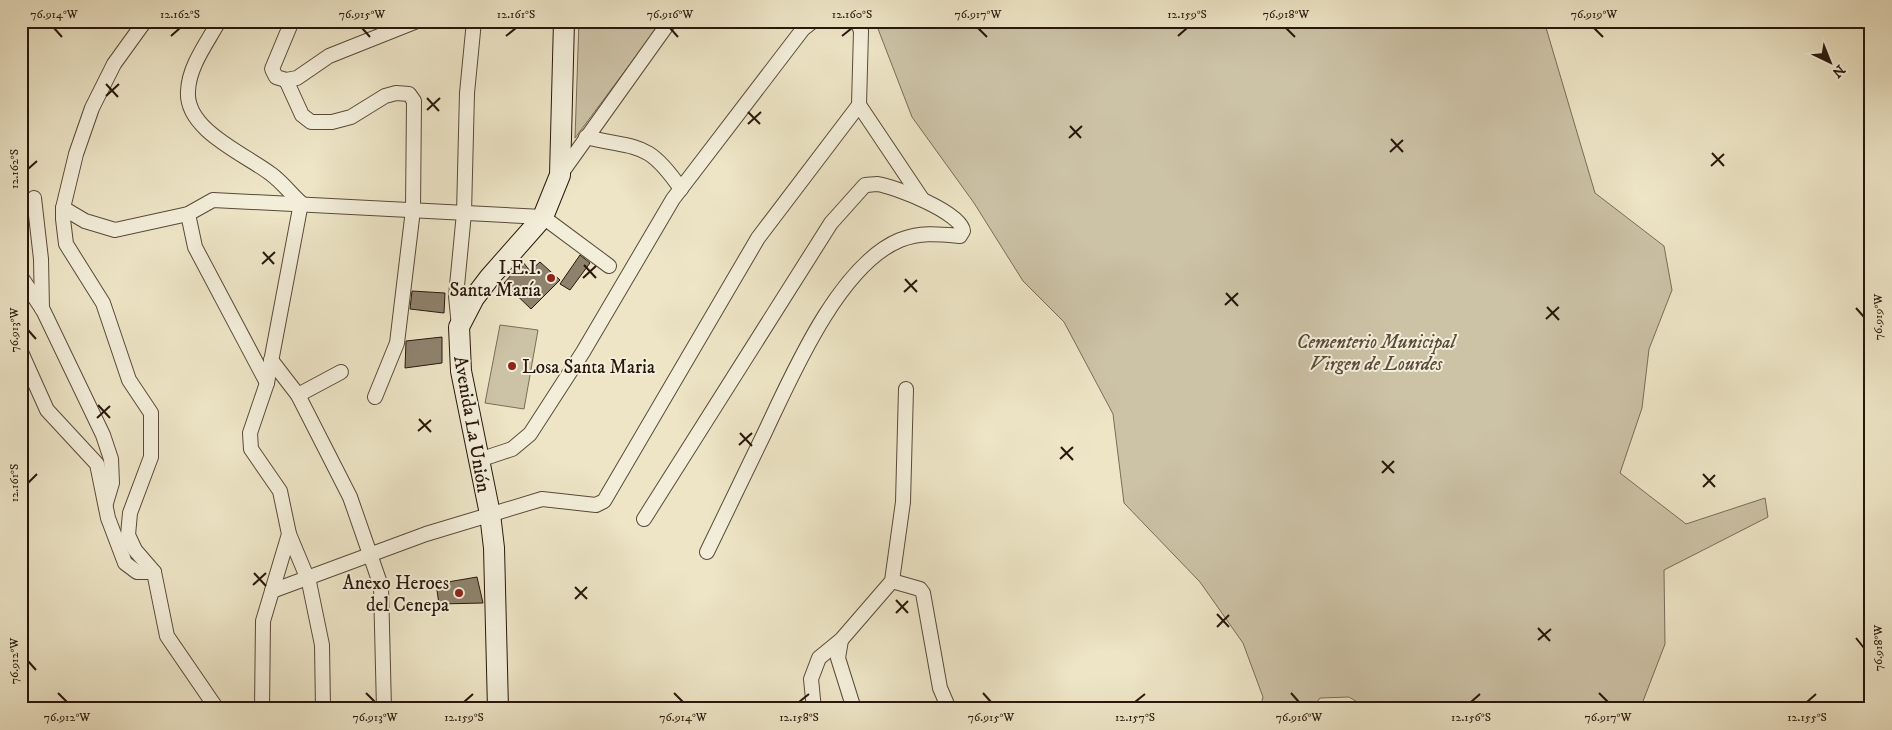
<svg xmlns="http://www.w3.org/2000/svg" width="1892" height="730" viewBox="0 0 1892 730" font-family="'IM FELL DW Pica',serif">
<style>
.green{fill:#ccc2a6;stroke:#7a6c59}
.building{fill:#8e826d;stroke:#28170c}
.lines{fill:none;stroke-linecap:round;stroke-linejoin:round}
.minor-casing{stroke:#594a3a;stroke-width:16}
.secondary-casing{stroke:#28170c;stroke-width:22}
.minor{stroke:#f3eeda;stroke-width:14}
.secondary{stroke:#f3eeda;stroke-width:20}
.ticks{fill:none;stroke:#28170c;stroke-width:2}
.poi-dot{fill:#8f2418;stroke:#f3eeda;stroke-width:2}
.labels{text-anchor:middle;stroke-width:4;stroke-linejoin:round;paint-order:stroke}
.poi-label{font-size:19px;fill:#28170c;stroke:#f3eeda;text-anchor:end}
.park-label{font-size:19px;font-style:italic;fill:#594a3a;stroke:#f3eeda}
.street-label{font-size:19px;fill:#28170c;stroke:#f3eeda}
.neatline{fill:none;stroke:#28170c;stroke-width:2}
.ticks-label{font-size:12px;text-anchor:middle;fill:#28170c}
</style>
<rect width="100%" height="100%" fill="#ede5c6"/>
<filter id="stains"><feTurbulence type="fractalNoise" baseFrequency=".004" numOctaves="4"/><feColorMatrix values="0 0 0 0 .2 0 0 0 0 .09 0 0 0 0 .02 0 0 0 .5 -.17"/></filter>
<radialGradient id="worn" r=".72"><stop offset=".6" stop-color="#630" stop-opacity="0"/><stop offset="1" stop-color="#630" stop-opacity=".3"/></radialGradient>
<g class="green">
<polygon points="579,21 657,21 660,24 575,138"/>
<polygon points="875,21 1544,21 1595,193 1664,246 1672,290 1649,349 1642,408 1620,473 1686,524 1765,498 1768,517 1664,570 1665,644 1640,709 1369,709 1349,697 1320,698 1312,709 1260,709 1263,697 1243,643 1200,582 1124,503 1113,414 1064,322 1023,281 974,203 912,117"/>
<polygon points="500,325 538,330 524,409 485,403"/>
</g>
<g class="building">
<polygon points="580,255 590,263 570,290 560,284"/>
<polygon points="523,262 530,271 540,262 560,280 531,309 504,283"/>
<polygon points="412,291 445,293 444,313 410,309"/>
<polygon points="442,337 442,363 405,368 406,341"/>
<polygon points="477,577 483,603 439,604 436,584"/>
</g>
<g class="lines">
<g class="minor-casing">
<g id="minor">
<polyline points="145,21 114,64 92,108 76,154 63,208 63,219 66,244 103,303 129,380 151,413 151,457 130,513 128,535 135,550 154,572 167,636 217,709"/>
<path d="M219,21C207,43 189,66 188,91C185,130 245,154 271,174C282,182 291,194 301,203L267,383L250,433L251,449L280,491L289,534L263,621L262,709"/>
<polyline points="292,21 272,69 276,77 286,80 297,78 329,56 417,21"/>
<polyline points="286,80 302,115 311,122 332,122 351,117 385,96 396,93 409,94 414,101 413,210 397,343 375,397"/>
<polyline points="859,105 922,199"/>
<path d="M586,137C639,150 647,140 681,189"/>
<polyline points="560,175 670,21"/>
<polyline points="34,198 41,259 42,309"/>
<polyline points="63,208 85,221 115,230 188,214 213,200 543,217 609,266"/>
<polyline points="188,214 195,247 267,383"/>
<polyline points="23,280 43,310 103,435 111,459 112,483 106,503"/>
<polyline points="459,327 456,296 464,213 467,93 474,21"/>
<polyline points="21,352 47,410 97,464 108,518 125,563 137,572 154,572"/>
<polyline points="271,360 298,395 350,497 381,586 384,709"/>
<polyline points="298,395 341,372"/>
<polyline points="479,460 512,449 530,434 583,352 673,199 803,29 813,21"/>
<path d="M644,519L831,223L865,185C869,185 873,184 877,184C894,186 962,213 963,231L960,236C938,234 921,232 900,240C839,265 792,375 765,432C746,472 726,512 707,552"/>
<polyline points="289,534 309,582 322,645 323,709"/>
<polyline points="892,581 920,589 923,593 940,688 949,709"/>
<polyline points="272,591 426,534 542,499 596,505 604,501 758,238 859,105 861,31 857,21"/>
<polyline points="841,640 838,658 854,709"/>
<polyline points="814,709 811,679 819,658 841,640 892,581 903,502 906,389"/>
</g>
</g>
<g class="secondary-casing">
<polyline id="secondary" points="498,709 494,548 490,514 461,371 459,327 474,298 490,277 543,217 560,175 564,21"/>
</g>
<use href="#minor" class="minor"/>
<use href="#secondary" class="secondary"/>
</g>
<path class="ticks" d="M54,28L62,37M362,28L370,37M670,28L678,37M978,28L987,37M1286,28L1295,37M1594,28L1603,37M171,36L180,28M506,36L516,28M842,36L852,28M1178,36L1187,28M106,84L118,97M106,96L119,84M427,98L439,111M427,110L440,98M748,112L760,124M748,124L761,112M1070,126L1081,138M1069,138L1082,126M1391,139L1403,152M1390,152L1403,140M1712,153L1724,166M1711,166L1724,154M28,169L37,161M263,252L274,264M262,264L275,252M584,265L596,278M583,278L596,266M905,279L917,292M904,292L917,280M1226,293L1238,306M1225,305L1238,293M1547,307L1559,320M1856,308L1864,317M1546,319L1559,307M28,330L36,339M98,405L110,418M97,418L110,406M419,419L431,432M418,431L431,420M740,433L752,446M739,445L752,433M1061,447L1073,460M1060,459L1073,447M1382,461L1394,473M1382,473L1394,461M1703,474L1715,487M28,483L37,474M1703,487L1715,475M254,573L266,586M253,585L266,573M575,587L587,599M575,599L587,587M896,600L908,613M896,613L908,601M1217,614L1229,627M1217,627L1229,615M1538,628L1550,641M1856,638L1864,648M1538,640L1551,629M28,661L36,670M58,693L67,702M366,693L375,702M674,693L683,702M983,693L991,702M1291,693L1299,702M1599,693L1608,702M464,702L473,694M799,702L809,694M1135,702L1145,694M1471,702L1480,694M1807,702L1816,694"/>
<g class="poi-dot">
<circle cx="551" cy="278" r="5"/>
<circle cx="512" cy="366" r="5"/>
<circle cx="459" cy="593" r="5"/>
</g>
<g class="labels">
<g class="poi-label">
<text x="541" y="274">I.E.I.<tspan x="541" dy="22">Santa María</tspan></text>
<text x="522" y="373" text-anchor="start">Losa Santa Maria</text>
<text x="449" y="589">Anexo Heroes<tspan x="449" dy="22">del Cenepa</tspan></text>
</g>
<g class="park-label">
<text x="1376" y="348">Cementerio Municipal<tspan x="1376" dy="22">Virgen de Lourdes</tspan></text>
</g>
<g class="street-label">
<text transform="translate(473 424) rotate(80)" y="7">Avenida La Unión</text>
</g>
</g>
<rect width="1892" height="730" fill="none" stroke="#ede5c6" stroke-width="55"/>
<g transform="translate(1830 62) rotate(137)" stroke="#f3eeda" stroke-width="4" paint-order="stroke">
<path d="M0-4L9 19L0 12L-9 19Z" fill="#28170c"/>
<text y="-8" font-size="14" font-weight="bold" text-anchor="middle" fill="#28170c">N</text>
</g>
<rect x="28" y="28" width="1836" height="674" class="neatline"/>
<g class="ticks-label">
<text x="54" y="18">76.914°W</text>
<text x="180" y="18">12.162°S</text>
<text x="362" y="18">76.915°W</text>
<text x="516" y="18">12.161°S</text>
<text x="670" y="18">76.916°W</text>
<text x="852" y="18">12.160°S</text>
<text x="978" y="18">76.917°W</text>
<text x="1187" y="18">12.159°S</text>
<text x="1286" y="18">76.918°W</text>
<text x="1594" y="18">76.919°W</text>
<text transform="translate(14 169) rotate(-90)" y="4">12.162°S</text>
<text transform="translate(1878 317) rotate(-90)" y="4">76.919°W</text>
<text transform="translate(14 330) rotate(-90)" y="4">76.913°W</text>
<text transform="translate(14 483) rotate(-90)" y="4">12.161°S</text>
<text transform="translate(1878 648) rotate(-90)" y="4">76.918°W</text>
<text transform="translate(14 661) rotate(-90)" y="4">76.912°W</text>
<text x="67" y="721">76.912°W</text>
<text x="375" y="721">76.913°W</text>
<text x="464" y="721">12.159°S</text>
<text x="683" y="721">76.914°W</text>
<text x="799" y="721">12.158°S</text>
<text x="991" y="721">76.915°W</text>
<text x="1135" y="721">12.157°S</text>
<text x="1299" y="721">76.916°W</text>
<text x="1471" y="721">12.156°S</text>
<text x="1608" y="721">76.917°W</text>
<text x="1807" y="721">12.155°S</text>
</g>
<rect width="100%" height="100%" filter="url(#stains)"/>
<rect width="100%" height="100%" fill="url(#worn)"/>
</svg>
